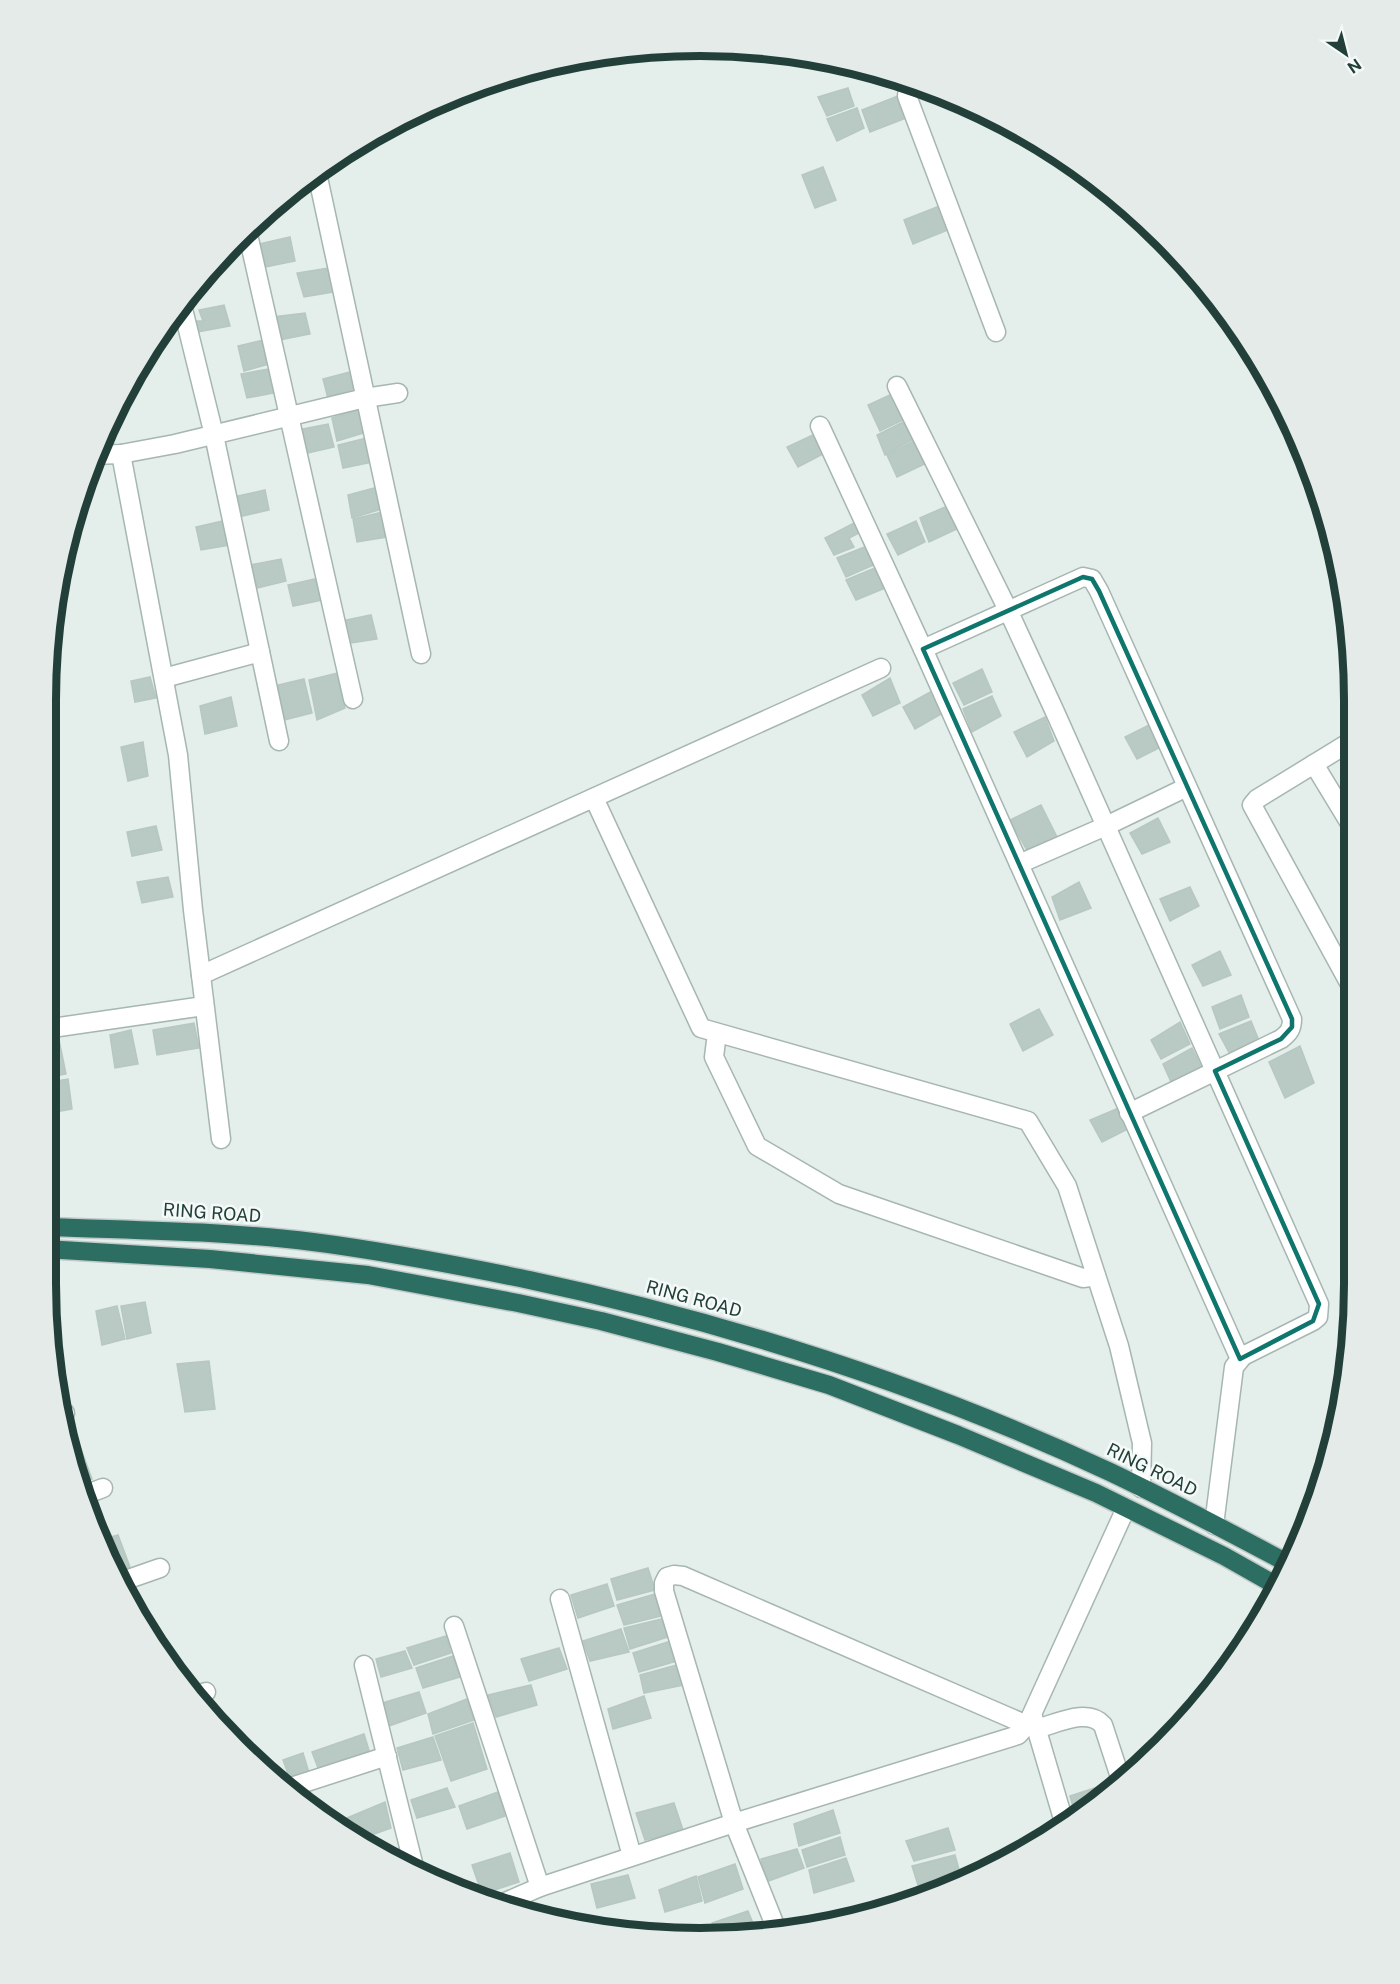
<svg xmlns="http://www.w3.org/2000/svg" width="1400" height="1984" viewBox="0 0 1400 1984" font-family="'Public Sans',sans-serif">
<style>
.building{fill:#b9c9c3;stroke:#b6c8c1;stroke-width:1.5}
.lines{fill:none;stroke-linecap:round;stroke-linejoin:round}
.street-casing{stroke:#a6b6b1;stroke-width:21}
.highway-casing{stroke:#c1cac8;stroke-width:21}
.street{stroke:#fff;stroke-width:18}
.highway{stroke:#2d6e63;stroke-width:18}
.marked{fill:none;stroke:#0f766e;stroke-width:4.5;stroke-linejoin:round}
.labels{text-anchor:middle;stroke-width:5;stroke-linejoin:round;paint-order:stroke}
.street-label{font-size:18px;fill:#224039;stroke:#f5faf8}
.rim{fill:none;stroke:#224039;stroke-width:8}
</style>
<rect width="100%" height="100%" fill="#e4eeea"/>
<g class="building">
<polygon points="848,88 854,106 827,116 818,97"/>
<polygon points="898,96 906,118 870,132 862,110"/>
<polygon points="857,108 864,128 837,141 827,119"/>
<polygon points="823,167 836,200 815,208 802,175"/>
<polygon points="942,205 950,229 913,244 904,220"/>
<polygon points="290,237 295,261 266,267 259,244"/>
<polygon points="328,268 334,292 304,297 297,273"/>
<polygon points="224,305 230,326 197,332 196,321 203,321 199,310"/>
<polygon points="305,313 310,334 280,340 273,317"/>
<polygon points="268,339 273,363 244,371 238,346"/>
<polygon points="274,368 279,392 247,398 241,374"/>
<polygon points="354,371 361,395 329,402 323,379"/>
<polygon points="894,393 905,419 880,431 868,405"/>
<polygon points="363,408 367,432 337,441 332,418"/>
<polygon points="905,421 914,439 885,455 877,435"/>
<polygon points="328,424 334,447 303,454 297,430"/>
<polygon points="815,434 825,453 798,467 787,447"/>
<polygon points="367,438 373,462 343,468 338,445"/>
<polygon points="916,440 927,463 897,477 887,455"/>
<polygon points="378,487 382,509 352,518 348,495"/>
<polygon points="265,490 269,510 238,517 233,497"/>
<polygon points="945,507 957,529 929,542 920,518"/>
<polygon points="383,512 388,537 357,542 353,519"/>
<polygon points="227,520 231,545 201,550 196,527"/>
<polygon points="916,521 925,542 898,555 887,534"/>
<polygon points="856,522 861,532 849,538 854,547 834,555 825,538"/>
<polygon points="867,546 876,564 846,577 837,558"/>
<polygon points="281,559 286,581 257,588 250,565"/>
<polygon points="875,568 885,588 856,600 846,580"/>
<polygon points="319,578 323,600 293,606 288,585"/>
<polygon points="371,615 377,639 345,644 341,621"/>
<polygon points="982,669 992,692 964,705 953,683"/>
<polygon points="338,673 345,708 317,720 309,680"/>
<polygon points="150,677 156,698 135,702 131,681"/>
<polygon points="890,678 900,703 873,716 862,695"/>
<polygon points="304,679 312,713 284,720 278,685"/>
<polygon points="932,691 943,713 915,729 903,707"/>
<polygon points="992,696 1001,716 972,732 963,709"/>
<polygon points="231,697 237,726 205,734 200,706"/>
<polygon points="1045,717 1054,741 1027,757 1014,732"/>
<polygon points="1153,723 1163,746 1137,759 1125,737"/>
<polygon points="143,742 148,776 128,781 121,747"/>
<polygon points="1041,805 1059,841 1029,854 1010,820"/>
<polygon points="1158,818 1170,842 1142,854 1130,833"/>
<polygon points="156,826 162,850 132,856 127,832"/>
<polygon points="168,877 173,897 142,903 137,882"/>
<polygon points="1079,882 1091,908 1060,920 1052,897"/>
<polygon points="1190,887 1199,906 1170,921 1160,899"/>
<polygon points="1220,951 1231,975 1203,986 1192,965"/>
<polygon points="1241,995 1249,1017 1220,1029 1212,1007"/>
<polygon points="1039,1009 1053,1035 1023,1051 1010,1024"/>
<polygon points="1251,1021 1260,1043 1231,1056 1219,1034"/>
<polygon points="1180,1022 1190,1044 1161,1059 1151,1040"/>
<polygon points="194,1023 199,1048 157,1055 153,1030"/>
<polygon points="131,1030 138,1064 115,1068 110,1035"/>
<polygon points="59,1040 66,1074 45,1078 45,1043"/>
<polygon points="1300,1046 1314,1083 1285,1098 1269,1062"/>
<polygon points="1192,1048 1202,1069 1172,1084 1163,1064"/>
<polygon points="68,1079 72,1109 45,1114 45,1083"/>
<polygon points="1121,1107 1130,1128 1102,1142 1090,1120"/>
<polygon points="145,1302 151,1333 127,1339 121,1306"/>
<polygon points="117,1306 125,1339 102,1345 96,1311"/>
<polygon points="209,1361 215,1409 185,1412 177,1364"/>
<polygon points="81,1449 92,1479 78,1484 67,1454"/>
<polygon points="118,1535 130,1567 114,1571 98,1541"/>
<polygon points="648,1568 655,1590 617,1600 611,1579"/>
<polygon points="607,1584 614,1606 578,1618 571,1595"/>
<polygon points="655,1594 661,1616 624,1625 617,1605"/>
<polygon points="662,1619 668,1637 630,1649 624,1628"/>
<polygon points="621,1629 629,1652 590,1661 583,1641"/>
<polygon points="446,1636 451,1653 414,1665 407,1648"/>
<polygon points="671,1641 677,1661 639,1672 633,1653"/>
<polygon points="559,1648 567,1669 529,1681 521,1659"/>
<polygon points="405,1651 412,1668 381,1677 376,1659"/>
<polygon points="453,1656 460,1677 423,1688 416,1668"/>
<polygon points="677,1665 684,1685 644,1693 640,1675"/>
<polygon points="531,1685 537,1705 496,1717 488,1695"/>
<polygon points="419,1692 426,1713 389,1726 382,1703"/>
<polygon points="644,1696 651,1718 613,1729 608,1709"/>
<polygon points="467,1699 474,1720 433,1734 428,1714"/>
<polygon points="473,1723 487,1769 451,1781 435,1736"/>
<polygon points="364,1734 371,1757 320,1773 312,1752"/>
<polygon points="433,1737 441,1760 403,1770 397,1748"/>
<polygon points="303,1753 310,1776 291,1782 283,1760"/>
<polygon points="1110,1783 1113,1789 1075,1814 1070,1796"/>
<polygon points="447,1788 455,1807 417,1818 411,1800"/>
<polygon points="498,1792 505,1816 467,1829 459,1806"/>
<polygon points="385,1802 391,1828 358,1840 354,1838 347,1818"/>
<polygon points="674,1803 683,1830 645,1840 636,1813"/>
<polygon points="833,1810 840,1833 799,1846 794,1824"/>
<polygon points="948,1828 955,1850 914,1861 906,1841"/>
<polygon points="840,1837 845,1855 807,1867 802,1850"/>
<polygon points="797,1849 804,1868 766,1882 761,1859"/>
<polygon points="510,1853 519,1882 482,1894 472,1865"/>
<polygon points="955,1855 960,1873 918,1885 912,1866"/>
<polygon points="846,1858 854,1881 814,1893 809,1870"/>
<polygon points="735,1864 743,1889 705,1903 698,1877"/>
<polygon points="628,1875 635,1898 597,1908 591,1884"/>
<polygon points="696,1876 702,1901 665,1912 659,1890"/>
<polygon points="960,1878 961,1882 924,1896 921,1887"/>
<polygon points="748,1911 757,1933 716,1933 712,1923"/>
</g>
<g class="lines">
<g class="street-casing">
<g id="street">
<polyline points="909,82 907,96 996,332"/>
<polyline points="317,173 421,654"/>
<polyline points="247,230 353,699"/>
<polyline points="181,301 214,435 279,741"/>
<polyline points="897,386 1008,610 1055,712 1319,1304 1318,1317 1313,1321 1243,1356 1234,1367 1214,1525"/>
<polyline points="820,426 923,649 1240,1359"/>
<polyline points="121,454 178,755 193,910 221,1139"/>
<polyline points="93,455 121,454 175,444 365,398 398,393"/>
<path d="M923,649L1083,577L1092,579L1099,591L1292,1019C1292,1029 1289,1033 1281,1039L1129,1113"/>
<polyline points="164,678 260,652"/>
<polyline points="1350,742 1257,799 1252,805 1352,988"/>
<polyline points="1314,764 1351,825"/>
<polyline points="594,798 701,1028 1028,1121 1067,1186 1119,1346 1142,1443 1141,1488"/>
<polyline points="1019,864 1106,826 1187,787"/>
<polyline points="201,975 881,668"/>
<polyline points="45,1029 204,1006"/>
<polyline points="717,1033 714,1057 757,1146 839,1194 1083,1278 1096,1276"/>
<polyline points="62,1414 65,1413"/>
<polyline points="82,1496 103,1488"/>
<polyline points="120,1582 160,1568"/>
<polyline points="560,1599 632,1856"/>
<polyline points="454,1626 540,1887"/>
<polyline points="364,1665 415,1871"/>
<polyline points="196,1695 206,1692"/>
<polyline points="1033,1717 1064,1822"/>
<path d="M1036,1729C1056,1724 1088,1707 1103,1725L1122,1783"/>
<polyline points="285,1789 387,1756"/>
<polyline points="503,1903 540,1887 734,1823 1018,1735 1027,1725 1126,1508"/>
<polyline points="778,1933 734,1823 664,1591 664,1583 667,1577 674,1575 683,1576 1027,1725"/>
</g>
</g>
<g class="highway-casing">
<g id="highway">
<path d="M45,1227C134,1230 224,1231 313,1242C383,1251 451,1264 520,1278C723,1321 922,1384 1110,1472C1171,1501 1231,1533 1291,1565"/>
<polyline points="45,1249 210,1259 368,1275 518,1303 601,1321 718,1352 829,1385 958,1435 1096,1493 1224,1556 1279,1587"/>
</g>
</g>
<use href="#street" class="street"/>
<use href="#highway" class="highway"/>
</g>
<path class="marked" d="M1083,577L1092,579L1099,591L1292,1019V1027L1281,1039L1215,1071L1319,1304L1313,1321L1240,1359L923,649Z"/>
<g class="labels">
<g class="street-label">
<text transform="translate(212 1213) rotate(4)" y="6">RING ROAD</text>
<text transform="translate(694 1299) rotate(15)" y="6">RING ROAD</text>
<text transform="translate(1152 1470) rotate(26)" y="6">RING ROAD</text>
</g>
</g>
<path d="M0 0H1400V1984H0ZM700 56H700A644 644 0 0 1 1344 700V1284A644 644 0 0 1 700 1928H700A644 644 0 0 1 56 1284V700A644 644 0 0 1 700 56Z" fill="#e4ebe9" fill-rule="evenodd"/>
<path class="rim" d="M700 56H700A644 644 0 0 1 1344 700V1284A644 644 0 0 1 700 1928H700A644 644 0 0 1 56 1284V700A644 644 0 0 1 700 56Z"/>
<g transform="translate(1346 54) rotate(145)" stroke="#f5faf8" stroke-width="4.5" paint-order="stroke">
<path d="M0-4.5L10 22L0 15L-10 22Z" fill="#224039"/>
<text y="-9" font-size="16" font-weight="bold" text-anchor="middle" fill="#224039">N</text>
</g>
</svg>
